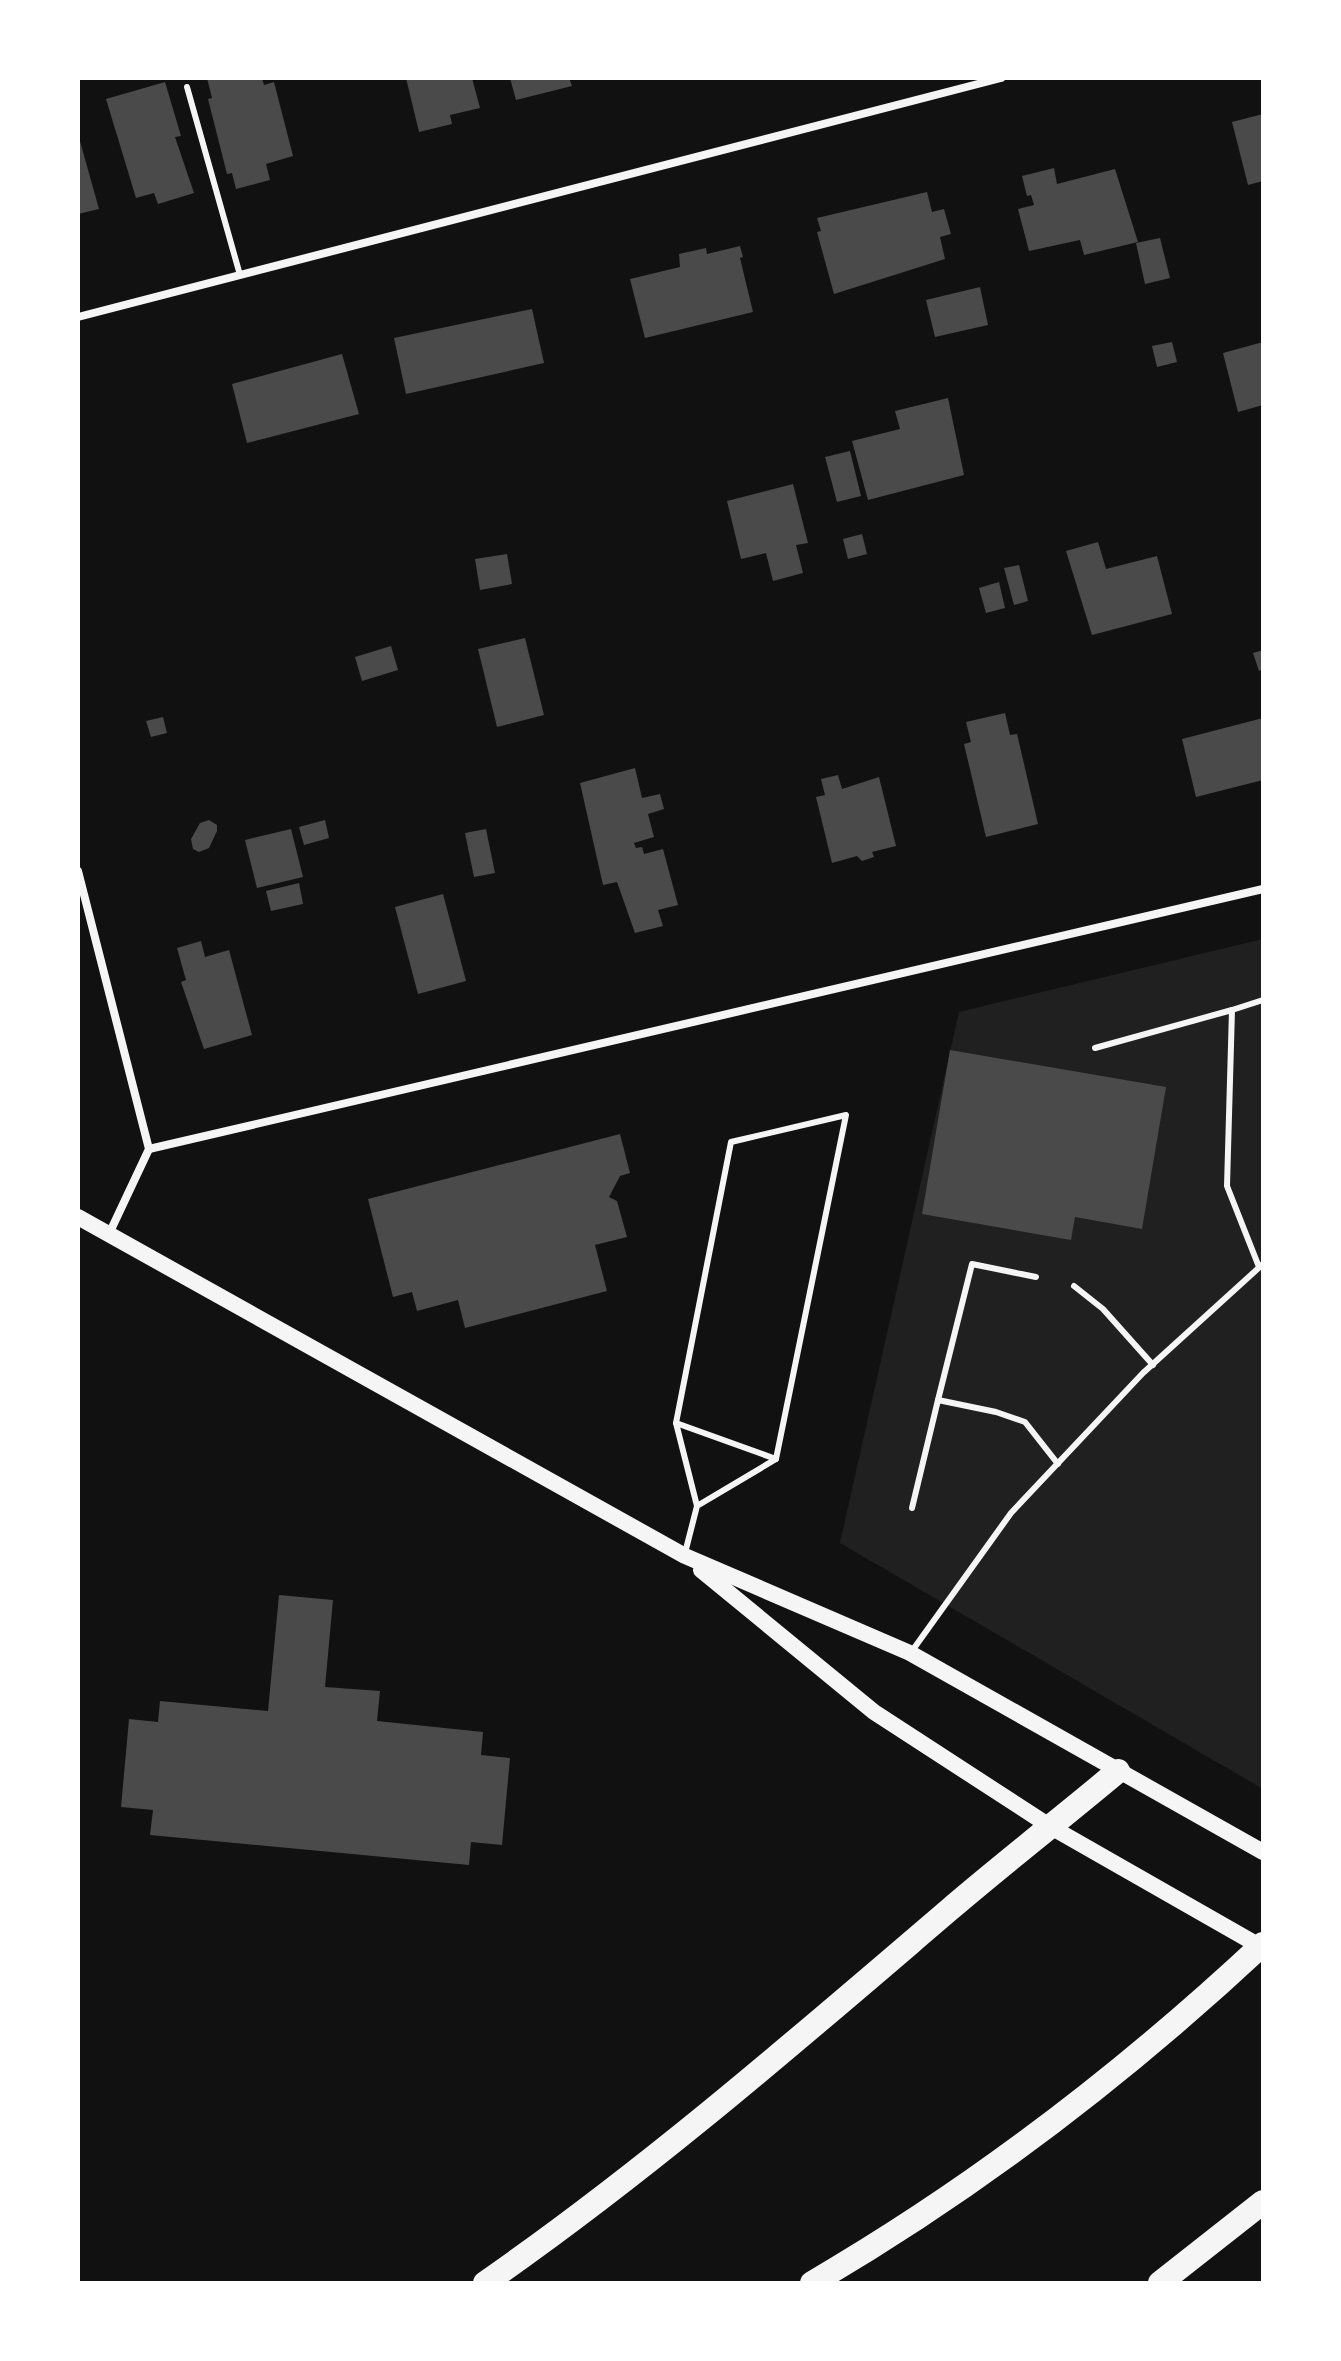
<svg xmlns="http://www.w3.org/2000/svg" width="1341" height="2361" viewBox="0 0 1341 2361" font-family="'Public Sans',sans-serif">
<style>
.green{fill:#202020}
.building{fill:#4a4a4a}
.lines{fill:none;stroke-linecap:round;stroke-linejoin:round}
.service{stroke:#f5f5f5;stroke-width:6}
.minor{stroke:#f5f5f5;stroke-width:8}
.secondary{stroke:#f5f5f5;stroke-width:16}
.motorway{stroke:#f5f5f5;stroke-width:24}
</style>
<rect width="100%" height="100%" fill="#111"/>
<polygon class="green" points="1263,939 1263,1789 840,1543 959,1012"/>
<g class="building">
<polygon points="207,78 262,78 264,85 274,82 293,156 266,164 270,180 236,189 232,173 227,174 208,99 212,98"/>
<polygon points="406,78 472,78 480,108 450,115 452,124 419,132"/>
<polygon points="510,78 569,78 572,86 516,100"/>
<polygon points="165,82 181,136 175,137 194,193 158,204 154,193 136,198 106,99"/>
<polygon points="1263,114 1263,181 1248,185 1232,122"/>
<polygon points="78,134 99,209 78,214"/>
<polygon points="1054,168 1057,184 1115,169 1138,242 1084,255 1080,240 1029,251 1018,209 1034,205 1031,195 1027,196 1022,176"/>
<polygon points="927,192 932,212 944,209 951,234 940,237 945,259 834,294 817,232 821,231 817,218"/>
<polygon points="1160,238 1170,278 1145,284 1136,243"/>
<polygon points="740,246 743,257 740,258 753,312 645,338 630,279 680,267 679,254 706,248 707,254"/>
<polygon points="980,287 988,325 935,337 926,300"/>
<polygon points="532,309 544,363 406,394 394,338"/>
<polygon points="1172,342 1177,362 1157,367 1152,346"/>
<polygon points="1263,342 1263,405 1238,412 1223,353"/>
<polygon points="342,354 359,414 247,443 232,384"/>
<polygon points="948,398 964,475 868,500 852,441 900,429 895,411"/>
<polygon points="850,451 861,496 837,502 825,457"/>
<polygon points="793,484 808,543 796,545 803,573 773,581 766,553 741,559 727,501"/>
<polygon points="862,534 867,554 848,559 843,539"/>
<polygon points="1098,542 1106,569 1157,556 1172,614 1092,635 1066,551"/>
<polygon points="507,554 512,584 480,590 475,559"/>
<polygon points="1019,565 1028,601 1014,605 1004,568"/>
<polygon points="999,582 1005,608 986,613 979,588"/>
<polygon points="525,638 544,715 497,727 478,649"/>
<polygon points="391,646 398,670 362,681 355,657"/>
<polygon points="1263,650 1263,670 1259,671 1253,653"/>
<polygon points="1005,713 1010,735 1017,734 1038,824 986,837 964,744 971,742 966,722"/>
<polygon points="163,717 167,733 151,737 146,721"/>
<polygon points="1263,718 1263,780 1196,797 1182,739"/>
<polygon points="635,768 642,798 660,794 664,809 648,814 654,837 634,843 636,848 642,847 644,854 663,849 678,905 658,910 663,926 635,933 617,882 603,885 580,783"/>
<polygon points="838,775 842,789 879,777 896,846 872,852 874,857 862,861 857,856 832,863 816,797 825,795 821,779"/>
<polygon points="209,820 217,825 217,831 209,848 199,852 193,849 191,839 200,823"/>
<polygon points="325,820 329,838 304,845 299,827"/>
<polygon points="291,829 303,877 257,888 245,840"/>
<polygon points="486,829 495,873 474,877 465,833"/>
<polygon points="299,883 303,904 271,911 266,891"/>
<polygon points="443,894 466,981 418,994 395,907"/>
<polygon points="201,941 205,957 229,950 252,1035 204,1049 181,982 186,980 177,948"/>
<polygon points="950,1050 1166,1087 1142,1229 1075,1217 1071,1240 922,1214"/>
<polygon points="620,1134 630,1173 620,1176 609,1197 617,1201 627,1237 595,1245 607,1291 465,1328 458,1300 417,1311 412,1292 393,1297 368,1199"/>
<polygon points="279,1595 333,1600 325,1687 380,1691 377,1721 483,1732 481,1755 510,1758 502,1845 471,1842 469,1865 150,1835 153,1810 121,1807 129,1719 158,1722 160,1701 268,1711"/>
</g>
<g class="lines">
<g class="service">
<polyline points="187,87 240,275"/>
<polyline points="1095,1048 1232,1010"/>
<polyline points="1259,1267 1227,1186 1232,1010 1263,1000"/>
<polyline points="1074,1286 1103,1309 1153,1365"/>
<polyline points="938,1400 972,1264 1036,1277"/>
<polyline points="676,1423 776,1459"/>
<polyline points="912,1508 938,1400 996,1412 1025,1422 1058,1464"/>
<polyline points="685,1553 697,1506 676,1423 731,1142 846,1115 776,1459 697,1506"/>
<polyline points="912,1651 1011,1513 1143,1373 1263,1264"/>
</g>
<g class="minor">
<polyline points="78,317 1001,78"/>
<polyline points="78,871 149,1149 109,1234"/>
<polyline points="149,1149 1263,889"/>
</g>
<g class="secondary">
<polyline points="78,1217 685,1556 910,1653 1263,1852"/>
<polyline points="701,1570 874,1712 1051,1827 1263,1948"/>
</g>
<g class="motorway">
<path d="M485,2283C649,2169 798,2039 949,1910C1005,1862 1062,1818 1118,1771"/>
<path d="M812,2283C975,2188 1125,2073 1263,1944"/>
<polyline points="1160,2283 1263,2202"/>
</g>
</g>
<rect width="1341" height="2361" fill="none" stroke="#ffffff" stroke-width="160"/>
</svg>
